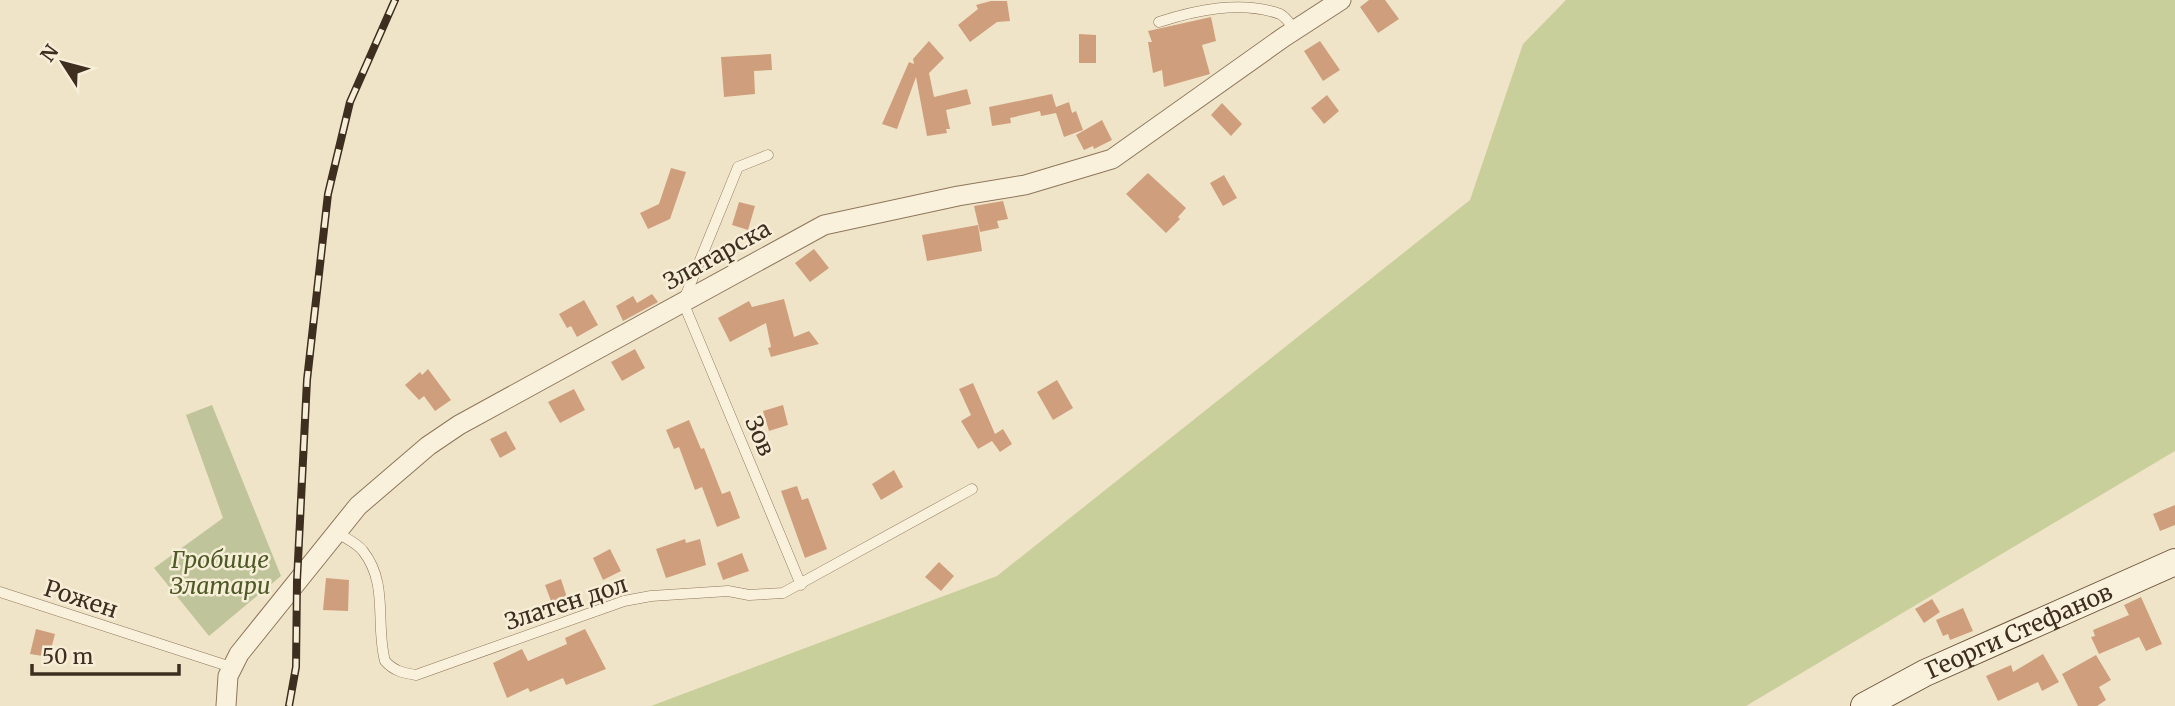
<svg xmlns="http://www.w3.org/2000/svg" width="2175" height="706" viewBox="0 0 2175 706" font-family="Merriweather,serif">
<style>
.green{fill:#c9cf9b}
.cemetery{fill:#bfc49a}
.building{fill:#cf9f7d}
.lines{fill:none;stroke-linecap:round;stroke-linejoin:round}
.lane-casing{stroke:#8d765c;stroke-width:11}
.street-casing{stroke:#8d765c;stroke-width:21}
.secondary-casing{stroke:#6f573f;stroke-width:28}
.lane{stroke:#faf1dc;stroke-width:10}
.street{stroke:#faf1dc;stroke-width:19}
.secondary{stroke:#faf1dc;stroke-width:26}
.rail-casing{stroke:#3d2e20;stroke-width:8}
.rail{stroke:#f7eed8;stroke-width:5;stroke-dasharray:16;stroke-linecap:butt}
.labels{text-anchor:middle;stroke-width:5;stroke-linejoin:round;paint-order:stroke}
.street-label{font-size:23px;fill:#3d2e20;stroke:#f7eed8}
.park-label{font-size:23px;font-style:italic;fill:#4d5a26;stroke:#f7eed8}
</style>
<rect width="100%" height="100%" fill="#f0e4c8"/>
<polygon class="green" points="1566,0 2175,0 2175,451 1746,706 651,706 997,576 1470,200 1523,44"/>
<polygon class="cemetery" points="212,405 281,576 209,636 154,568 223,518 186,415"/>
<g class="building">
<polygon points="1369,0 1385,0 1399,19 1378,33 1360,7"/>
<polygon points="991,1 1007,1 1010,21 997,22 970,42 958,25 978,9 976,5"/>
<polygon points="1211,17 1216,41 1202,45 1210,74 1164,87 1162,70 1153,73 1148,42 1152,42 1148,31"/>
<polygon points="1079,34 1096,35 1096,63 1079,63"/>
<polygon points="929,41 944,58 929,73 934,97 967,89 971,104 946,110 950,129 946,129 947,133 927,136 916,77 897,129 882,124 909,62 914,64 913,59"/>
<polygon points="1320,41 1340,70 1323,81 1304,51"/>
<polygon points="771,54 772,70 754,71 755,94 724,97 721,57"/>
<polygon points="1052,94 1056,107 1069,102 1072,113 1076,111 1083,130 1064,137 1056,113 1041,116 1040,111 1010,118 1011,123 992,126 989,107"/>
<polygon points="1327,95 1339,111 1324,124 1311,108"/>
<polygon points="1222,103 1242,124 1231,136 1211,115"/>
<polygon points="1102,120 1112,140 1094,149 1093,146 1084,150 1076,135"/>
<polygon points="671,168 686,172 670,219 648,229 640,213 659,204"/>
<polygon points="1148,173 1186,208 1178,217 1180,219 1166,233 1126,194"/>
<polygon points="1224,175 1237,198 1223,206 1210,183"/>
<polygon points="1003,201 1008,219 997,221 999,228 980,232 974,206"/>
<polygon points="739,202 755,206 748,230 732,225"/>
<polygon points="978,225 982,251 927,261 922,235"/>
<polygon points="814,249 829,268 810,282 795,263"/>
<polygon points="652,294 658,302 623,321 616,306 633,296 637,303"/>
<polygon points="784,299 794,337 809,331 819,344 771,357 768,348 771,347 766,323 730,342 718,318 749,301 752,307"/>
<polygon points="584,300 598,325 577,337 571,326 567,328 559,314"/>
<polygon points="635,349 645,368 622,381 611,362"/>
<polygon points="428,369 451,400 435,411 424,396 419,400 405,385 420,372 422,375"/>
<polygon points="1057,380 1073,408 1053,420 1037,392"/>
<polygon points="973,383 995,434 1003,429 1012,444 1000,452 992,441 978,449 961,421 971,415 959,389"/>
<polygon points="574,389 585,410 560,423 548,402"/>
<polygon points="783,405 788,425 769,431 763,411"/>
<polygon points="689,420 701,449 704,448 722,494 730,491 740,518 717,527 702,487 695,490 679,447 674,449 666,430"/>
<polygon points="506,431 516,449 500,458 490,439"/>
<polygon points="894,470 903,487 881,500 872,484"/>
<polygon points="797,486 802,500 808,498 827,549 805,558 781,491"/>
<polygon points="2175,505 2175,525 2160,531 2153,514"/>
<polygon points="685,539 686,543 700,539 706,565 666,578 656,549"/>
<polygon points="610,549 621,571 603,580 593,558"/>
<polygon points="742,553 749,571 723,580 717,563"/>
<polygon points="939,562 954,576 941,591 925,577"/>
<polygon points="326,578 349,580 348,611 323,610"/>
<polygon points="561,579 569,604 554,609 545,585"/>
<polygon points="2141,597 2162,644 2146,651 2139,637 2099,654 2091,637 2095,636 2093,630 2129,615 2124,605"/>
<polygon points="1932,599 1940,612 1924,623 1915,609"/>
<polygon points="1963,608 1973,631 1950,640 1948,634 1943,636 1936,620"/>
<polygon points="36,629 55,634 49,657 30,654"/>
<polygon points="585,629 606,669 566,685 563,678 530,692 528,688 507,698 493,663 522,649 528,661 567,644 565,638"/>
<polygon points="2043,654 2059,682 2042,691 2038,682 1998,701 1986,676 2011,665 2013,672"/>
<polygon points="2096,655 2111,680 2099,687 2106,700 2097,706 2078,706 2062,674"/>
</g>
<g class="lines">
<g class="lane-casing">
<g id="lane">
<path d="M1159,22C1196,10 1241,0 1280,14C1286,17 1291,25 1295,30"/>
<polyline points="768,155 738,167 683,302 801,585"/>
<path d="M336,532C345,538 357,543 363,551C389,584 375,624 385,661C394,671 403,673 416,675L624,601L651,596L728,591L749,595L783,593L972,489"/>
<polyline points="0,592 231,667"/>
</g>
</g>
<g class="street-casing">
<polyline id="street" points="226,706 228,676 239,654 358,506 428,446 459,425 824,225 958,196 1025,185 1112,159 1284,37 1341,0"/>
</g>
<g class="secondary-casing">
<g id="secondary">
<path id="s1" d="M1864,706L1925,673L2175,562"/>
</g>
</g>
<use href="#lane" class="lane"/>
<use href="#street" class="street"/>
<use href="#secondary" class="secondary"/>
<g class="rail-casing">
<polyline id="rail" points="289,706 296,667 297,581 307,380 328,194 350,102 395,0"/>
</g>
<use href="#rail" class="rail"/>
</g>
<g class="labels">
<g class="street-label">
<text transform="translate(717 255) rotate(-29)" y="8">Златарска</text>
<text transform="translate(760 436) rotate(67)" y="8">Зов</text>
<text transform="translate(81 599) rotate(18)" y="8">Рожен</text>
<text transform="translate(566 603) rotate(-18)" y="8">Златен дол</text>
<text dy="8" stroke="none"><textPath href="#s1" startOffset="172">Георги Стефанов</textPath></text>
</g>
<g class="park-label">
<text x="220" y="568">Гробище<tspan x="220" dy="26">Златари</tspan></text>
</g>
</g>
<g transform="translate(63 63) rotate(306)" stroke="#f7eed8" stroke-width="5" paint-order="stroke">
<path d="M0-5L12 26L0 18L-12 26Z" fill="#3d2e20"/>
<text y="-10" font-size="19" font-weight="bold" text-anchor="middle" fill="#3d2e20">N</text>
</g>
<path d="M32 664v10h147v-10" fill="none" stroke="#3d2e20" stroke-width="3.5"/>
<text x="42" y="664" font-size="21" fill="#3d2e20" stroke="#f7eed8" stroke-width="5" paint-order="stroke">50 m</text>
</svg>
